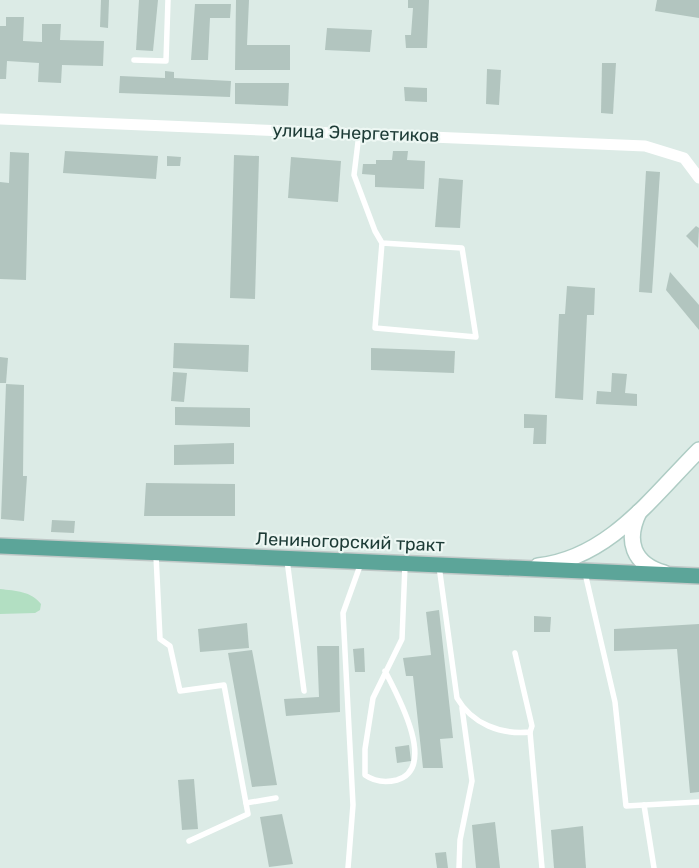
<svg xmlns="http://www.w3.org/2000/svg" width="699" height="868" viewBox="0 0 699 868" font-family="Rubik,sans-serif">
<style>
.green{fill:#b2dfc2}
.building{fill:#b2c5bf}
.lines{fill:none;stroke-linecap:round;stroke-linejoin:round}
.secondary-casing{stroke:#aeccc4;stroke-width:18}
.primary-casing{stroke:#c0c8c7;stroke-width:18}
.lane{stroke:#fff;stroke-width:5.5}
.street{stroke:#fff;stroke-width:11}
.secondary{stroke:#fff;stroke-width:15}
.primary{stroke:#5ca599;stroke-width:15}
.labels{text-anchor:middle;stroke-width:4.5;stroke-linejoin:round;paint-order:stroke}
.street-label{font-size:18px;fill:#1d3b36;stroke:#edf7f3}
</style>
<rect width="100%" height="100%" fill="#dcebe6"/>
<path class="green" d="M0,589C16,591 31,591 41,604L40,610L35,613L0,614Z"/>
<g class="building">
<polygon points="101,0 109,0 108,28 100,27"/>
<polygon points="139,0 158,0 153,51 136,50"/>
<polygon points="236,0 249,0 247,45 290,45 290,70 235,70"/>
<polygon points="408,0 429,0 427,48 406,48 405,35 411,35 413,8 408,8"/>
<polygon points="657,0 699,0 699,18 655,11"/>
<polygon points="195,4 231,4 230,18 210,18 208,60 191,60"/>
<polygon points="6,17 24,17 23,41 42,42 42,24 61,24 60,40 104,41 103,66 62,65 61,83 38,82 39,63 7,61 6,79 0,79 0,26 6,26"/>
<polygon points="327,28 372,30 370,52 325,50"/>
<polygon points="602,63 616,63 613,114 601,113"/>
<polygon points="487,69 501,70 499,105 486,104"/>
<polygon points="165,71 174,72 174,78 231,81 230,97 119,93 120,76 165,78"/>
<polygon points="235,83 289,83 288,106 235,104"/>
<polygon points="404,87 427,88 427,102 405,101"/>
<polygon points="65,151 158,156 156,179 63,173"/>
<polygon points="393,151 408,151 407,160 425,161 424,189 375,187 375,175 362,174 363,164 376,164 376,160 392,160"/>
<polygon points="10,152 29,153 26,280 0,279 0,182 9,183"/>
<polygon points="234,155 259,156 255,299 230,298"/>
<polygon points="167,156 181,157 180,166 167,166"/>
<polygon points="291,157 341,161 338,202 288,198"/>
<polygon points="646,171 660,172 652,293 639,292"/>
<polygon points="439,178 463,180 460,228 435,227"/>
<polygon points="696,226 699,228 698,248 686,236"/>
<polygon points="670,272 699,305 699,330 666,290"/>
<polygon points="567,286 595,288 594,315 587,315 583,400 555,398 559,314 565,314"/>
<polygon points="174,343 249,345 248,372 173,368"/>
<polygon points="371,348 455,351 454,373 371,370"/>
<polygon points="0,357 8,358 6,383 0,383"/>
<polygon points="173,372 187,373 184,402 171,401"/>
<polygon points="612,373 627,374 625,393 637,394 637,406 596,404 597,391 611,392"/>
<polygon points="6,384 24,385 23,476 27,476 24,521 1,519"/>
<polygon points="175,407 250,408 250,427 175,425"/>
<polygon points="524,414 547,415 546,444 533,444 534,428 524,428"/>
<polygon points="234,443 234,464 174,465 174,445"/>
<polygon points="146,483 235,484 235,516 144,516"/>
<polygon points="52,520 75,521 74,533 51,532"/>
<polygon points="439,610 453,738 440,739 443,768 423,768 413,676 406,676 403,658 431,655 426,612"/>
<polygon points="534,616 551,617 550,632 534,632"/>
<polygon points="247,623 249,648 200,652 198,629"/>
<polygon points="699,624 699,792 690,793 677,649 614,651 614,629"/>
<polygon points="317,646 339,646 340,712 286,716 284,699 319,697"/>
<polygon points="364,648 365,672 355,672 353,649"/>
<polygon points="252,650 277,785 252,787 228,653"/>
<polygon points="409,745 411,761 397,763 395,747"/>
<polygon points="194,779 198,829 182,830 178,780"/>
<polygon points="282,814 293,864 269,867 260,817"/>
<polygon points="495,822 500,868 476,868 472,825"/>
<polygon points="583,826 586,868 554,868 551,830"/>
<polygon points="446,852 448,868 437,868 435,853"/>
</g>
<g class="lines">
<g class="secondary-casing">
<g id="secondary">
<path d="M639,512C625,541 633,564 664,573"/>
<path d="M538,566C609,558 652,497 699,450"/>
</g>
</g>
<g class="primary-casing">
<polyline id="primary" points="0,546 699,576"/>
</g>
<g class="lane">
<polyline points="134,60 166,61 168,0"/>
<polyline points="359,134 354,175 375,231 382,243 375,328 476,337 462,248 382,243"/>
<polyline points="156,555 160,639 170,646 180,691 224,685 248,814 189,841"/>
<polyline points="287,560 304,691"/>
<path d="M439,566L457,698C472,724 501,735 530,732L532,726L515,653"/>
<polyline points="585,573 615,702 626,806 699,802"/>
<path d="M385,671C397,694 438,768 397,780C385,783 375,782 365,775V749L373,698L402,639L405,565"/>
<polyline points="530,732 542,868"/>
<polyline points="246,803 276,798"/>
<polyline points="644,805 654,868"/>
<polyline points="348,868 353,805 343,613 361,563"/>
<polyline points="459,868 460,840 472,781 462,708"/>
</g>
<polyline class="street" points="0,119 645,146 684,158 699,178"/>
<use href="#secondary" class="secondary"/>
<use href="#primary" class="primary"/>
</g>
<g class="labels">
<g class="street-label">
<text transform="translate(356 133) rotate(2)" y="6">улица Энергетиков</text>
<text transform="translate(350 542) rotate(2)" y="6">Лениногорский тракт</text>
</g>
</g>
</svg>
